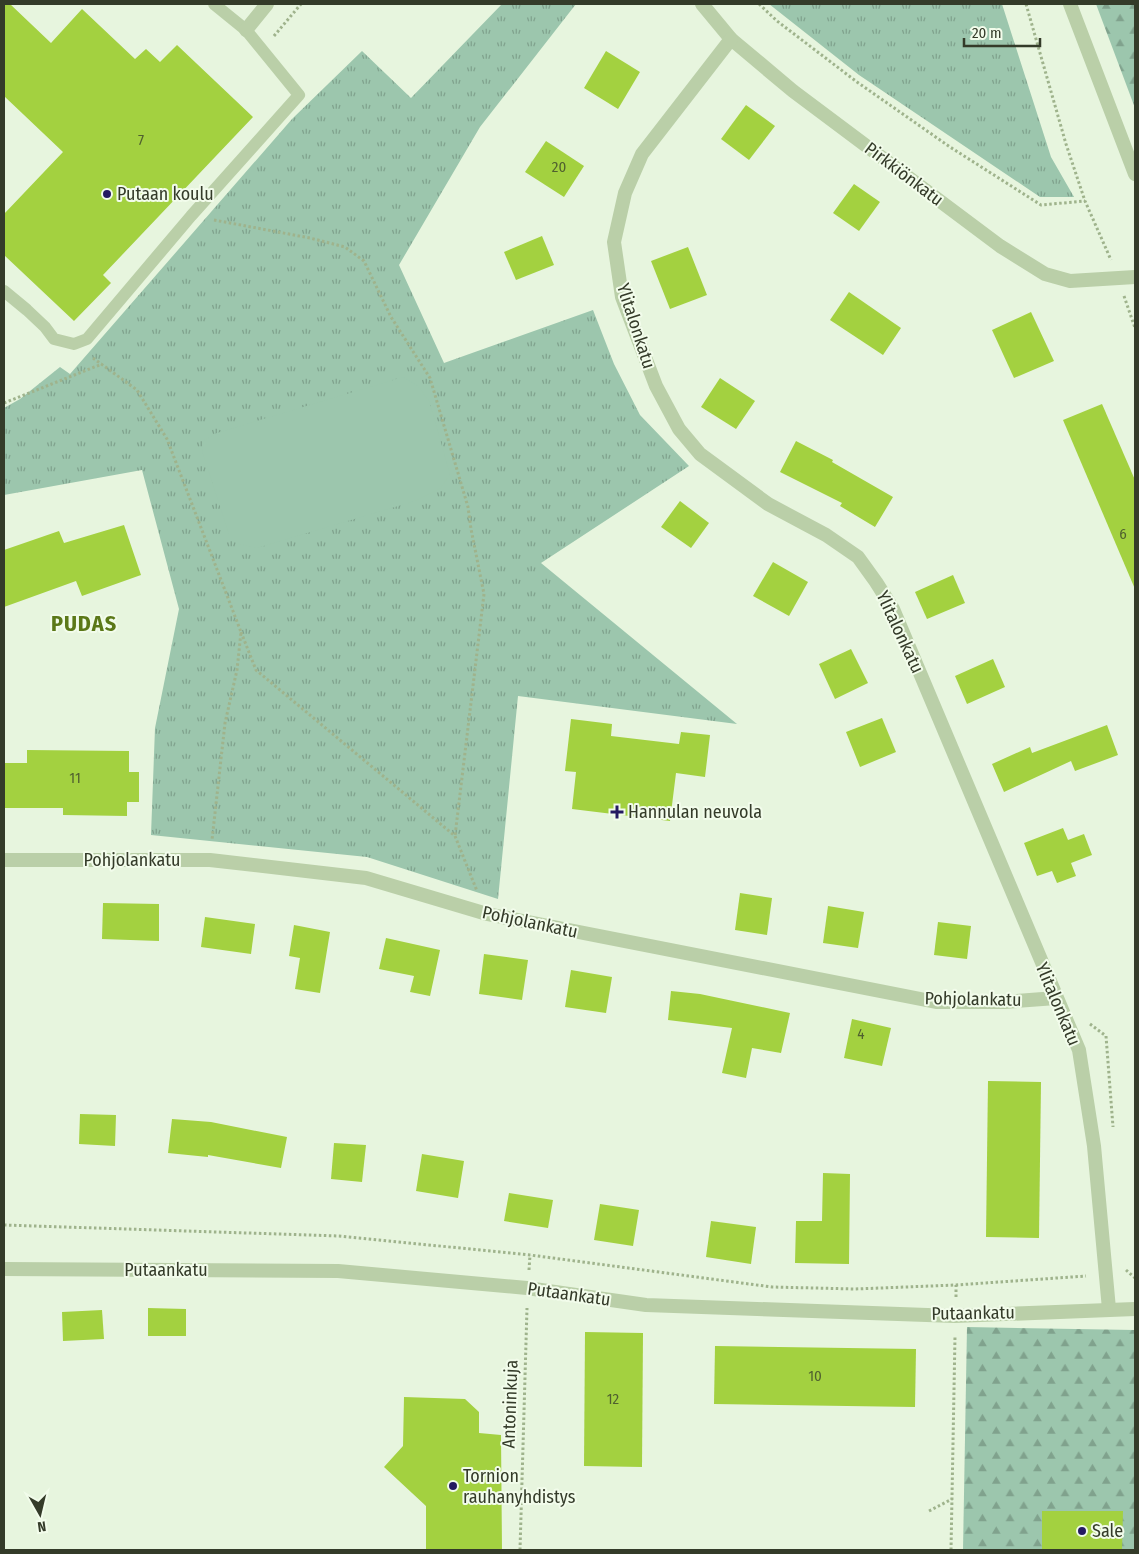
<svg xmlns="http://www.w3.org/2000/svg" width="1139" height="1554" viewBox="0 0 1139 1554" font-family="'Fira Sans Condensed',sans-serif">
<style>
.grass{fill:url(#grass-tufts)}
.forest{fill:url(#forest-firs)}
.pitch{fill:#9cc6ad}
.building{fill:#a3d140}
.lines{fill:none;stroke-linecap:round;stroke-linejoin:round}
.path{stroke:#9fb38c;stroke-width:3;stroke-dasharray:2.5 2.5;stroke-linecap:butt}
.service{stroke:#bacfa8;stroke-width:12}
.minor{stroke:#bacfa8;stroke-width:14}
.tertiary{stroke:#bacfa8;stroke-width:14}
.poi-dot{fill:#241a61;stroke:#f2fceb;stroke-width:2}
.labels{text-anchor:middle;stroke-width:4;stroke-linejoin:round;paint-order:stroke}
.number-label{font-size:15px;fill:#50602f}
.street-label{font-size:18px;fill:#343b29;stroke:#f2fceb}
.poi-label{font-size:18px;fill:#343b29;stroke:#f2fceb;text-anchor:start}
.district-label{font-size:22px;font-weight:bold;letter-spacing:1px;fill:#5b7818;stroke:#f2fceb}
</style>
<defs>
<pattern id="grass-tufts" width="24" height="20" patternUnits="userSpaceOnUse" patternTransform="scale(1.25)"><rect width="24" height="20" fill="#9cc6ad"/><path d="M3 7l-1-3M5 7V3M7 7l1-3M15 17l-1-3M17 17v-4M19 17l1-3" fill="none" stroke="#80a28d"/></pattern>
<pattern id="forest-firs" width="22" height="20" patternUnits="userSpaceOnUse" patternTransform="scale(1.25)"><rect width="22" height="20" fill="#9cc6ad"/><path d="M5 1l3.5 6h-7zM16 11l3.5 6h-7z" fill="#80a28d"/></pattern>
</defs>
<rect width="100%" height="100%" fill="#e7f5de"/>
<g class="grass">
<polygon points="502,4 576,4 480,127 399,265 444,363 593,310 614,364 640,415 689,466 541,563 737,724 518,696 498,899 367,857 151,835 155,728 179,609 142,470 4,495 4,408 20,399 60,367 70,374 292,119 362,51 411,98"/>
<polygon points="769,4 1002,4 1051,157 1074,197 1040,197 859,75"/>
</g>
<g class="forest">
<polygon points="1096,4 1135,4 1135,108"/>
<polygon points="967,1327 1135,1330 1135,1550 963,1550"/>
</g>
<polygon class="pitch" points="403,377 418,386 429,401 450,474 441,488 415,501 257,548 239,544 229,534 202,451 203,441 217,433"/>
<g class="building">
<polygon points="4,4 10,4 51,43 82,9 135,59 146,49 160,62 177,45 253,117 103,275 111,283 74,321 4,255 4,214 63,152 4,96"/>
<polygon points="606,51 640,72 618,109 584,88"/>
<polygon points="746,105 775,126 749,160 721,139"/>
<polygon points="546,141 584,166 564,197 525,172"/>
<polygon points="854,184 880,202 859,231 833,213"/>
<polygon points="542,236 554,265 516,280 504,252"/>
<polygon points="688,247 707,295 670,309 651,261"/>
<polygon points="849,292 901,328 883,355 830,320"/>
<polygon points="1031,312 1054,361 1014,378 992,330"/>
<polygon points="720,378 755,401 736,429 701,407"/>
<polygon points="1102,404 1135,480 1135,589 1063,420"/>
<polygon points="796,441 833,460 832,462 893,497 875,527 840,506 842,503 780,472"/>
<polygon points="680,501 709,523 691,548 661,527"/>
<polygon points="124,525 141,575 82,596 76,581 4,607 4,550 59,531 64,543"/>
<polygon points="773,562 808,582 789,616 753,596"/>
<polygon points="953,575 965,603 927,619 915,592"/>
<polygon points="851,649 868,683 835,699 819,664"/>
<polygon points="993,659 1005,687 967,704 955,676"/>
<polygon points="882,718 896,752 860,767 846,732"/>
<polygon points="571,719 612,724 611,736 679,744 681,732 710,735 705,777 676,773 670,821 572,809 576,772 565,771"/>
<polygon points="1107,725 1118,755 1075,771 1071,761 1004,792 992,764 1030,747 1032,753"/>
<polygon points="27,750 129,751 129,772 139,772 139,802 127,802 127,816 63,815 63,808 4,808 4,763 27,763"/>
<polygon points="1063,828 1068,840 1084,834 1092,855 1071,863 1076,876 1057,883 1052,871 1037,876 1024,843"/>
<polygon points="740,893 772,898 767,935 735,930"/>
<polygon points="103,903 159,904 159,941 102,939"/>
<polygon points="828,906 864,912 858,948 823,943"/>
<polygon points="205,917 255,924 251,954 201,947"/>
<polygon points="938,922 971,926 967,959 934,955"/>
<polygon points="294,925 330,932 320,993 295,989 300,958 289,956"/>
<polygon points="386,938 440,950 430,996 410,992 414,976 379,969"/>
<polygon points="484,954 528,960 522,1000 479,994"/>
<polygon points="571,970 612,977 606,1013 565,1007"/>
<polygon points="671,991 700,994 790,1013 781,1053 752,1048 746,1078 722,1073 732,1028 668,1020"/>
<polygon points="852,1019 891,1028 882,1066 844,1058"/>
<polygon points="988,1081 1041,1082 1039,1238 986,1237"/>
<polygon points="80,1114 116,1115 115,1146 79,1144"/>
<polygon points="172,1119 211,1122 287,1137 281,1168 208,1155 208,1157 168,1153"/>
<polygon points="334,1143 366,1145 362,1182 331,1179"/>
<polygon points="422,1154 464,1161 458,1198 416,1191"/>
<polygon points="823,1173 850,1174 849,1264 795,1263 796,1221 822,1221"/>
<polygon points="509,1193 553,1200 548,1228 504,1221"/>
<polygon points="600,1204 639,1210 633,1246 594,1240"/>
<polygon points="711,1221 756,1227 751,1264 706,1257"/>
<polygon points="148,1308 186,1309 186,1336 148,1336"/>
<polygon points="102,1310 104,1339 63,1341 62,1312"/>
<polygon points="585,1332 643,1333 642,1467 584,1466"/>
<polygon points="715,1346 916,1349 915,1407 714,1404"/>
<polygon points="404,1397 465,1399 479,1412 479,1433 501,1435 502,1550 426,1550 426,1506 384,1467 403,1446"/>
<polygon points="1042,1511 1123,1511 1122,1550 1042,1550"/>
</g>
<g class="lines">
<g class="path">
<polyline points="759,4 777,21 857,82 950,147 1041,205 1085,201"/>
<polyline points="1026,4 1066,144 1085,201 1111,260"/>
<polyline points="274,36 301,4"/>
<polyline points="214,220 310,238 345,247 364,261 391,317 430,378 468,507 471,529 484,594 455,836"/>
<polyline points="1124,296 1135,328"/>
<polyline points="93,358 137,390 167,439 241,632 237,670 225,723 212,840"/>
<polyline points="4,403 102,364"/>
<polyline points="241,632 256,670 455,836 477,891"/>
<polyline points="1090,1024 1106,1036 1113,1127"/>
<polyline points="4,1225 339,1236 530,1255 772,1287 855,1289 956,1285 1086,1276"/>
<polyline points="529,1270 530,1255"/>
<polyline points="1126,1270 1135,1278"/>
<polyline points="956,1297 956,1285"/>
<polyline points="929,1511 952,1499"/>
<polyline points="520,1550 527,1308"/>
<polyline points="951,1550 955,1336"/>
</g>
<polyline class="service" points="4,291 27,310 45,327 54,339 74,344 87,339 191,216 299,95 246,30 214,4"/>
<g class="minor">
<polyline points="702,4 731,39 793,91 1000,246 1045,274 1070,281 1135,277"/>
<polyline points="246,30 267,4"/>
<polyline points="731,39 642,154 625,193 614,242 622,297 656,386 679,429 700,454 768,504 826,535 858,557 876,582 893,609 1079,1050 1094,1146 1109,1309"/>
<polyline points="4,860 210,860 366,878 487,914 936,1002 1004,1002 1056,998"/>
<polyline points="4,1269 338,1271 527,1288 646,1305 955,1316 1135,1309"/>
</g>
<polyline class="tertiary" points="1070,4 1135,174"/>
</g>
<g class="poi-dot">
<circle cx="107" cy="194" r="5"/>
<path d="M614.5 804.5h5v5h5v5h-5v5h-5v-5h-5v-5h5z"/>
<circle cx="453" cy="1486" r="5"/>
<circle cx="1082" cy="1531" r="5"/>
</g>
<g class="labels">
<g class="number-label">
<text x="141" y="145">7</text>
<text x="559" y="172">20</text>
<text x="1123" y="539">6</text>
<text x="75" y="783">11</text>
<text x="861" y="1039">4</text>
<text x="815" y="1381">10</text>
<text x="613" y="1404">12</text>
</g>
<g class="street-label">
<text transform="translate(904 174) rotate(37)" y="6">Pirkkiönkatu</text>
<text transform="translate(636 326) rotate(72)" y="6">Ylitalonkatu</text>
<text transform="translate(900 632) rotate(65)" y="6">Ylitalonkatu</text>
<text x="132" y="866">Pohjolankatu</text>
<text transform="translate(530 922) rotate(12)" y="6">Pohjolankatu</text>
<text transform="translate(973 999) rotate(1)" y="6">Pohjolankatu</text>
<text transform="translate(1058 1004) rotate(67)" y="6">Ylitalonkatu</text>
<text x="166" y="1276">Putaankatu</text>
<text transform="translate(569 1294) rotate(8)" y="6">Putaankatu</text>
<text transform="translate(973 1313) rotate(-1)" y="6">Putaankatu</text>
<text transform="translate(510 1404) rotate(-88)" y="6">Antoninkuja</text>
</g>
<g class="poi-label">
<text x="117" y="200">Putaan koulu</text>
<text x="628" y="818">Hannulan neuvola</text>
<text x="463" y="1482">Tornion<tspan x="463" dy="21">rauhanyhdistys</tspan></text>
<text x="1092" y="1537">Sale</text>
</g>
<g class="district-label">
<text x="84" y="631">PUDAS</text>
</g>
</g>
<rect width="1139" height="1554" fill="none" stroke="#343b29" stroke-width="10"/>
<g transform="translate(40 1514) rotate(172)" stroke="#f2fceb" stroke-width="4" paint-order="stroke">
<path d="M0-4L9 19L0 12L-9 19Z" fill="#343b29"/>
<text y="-8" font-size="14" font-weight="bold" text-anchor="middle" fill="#343b29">N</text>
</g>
<path d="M964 38v8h76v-8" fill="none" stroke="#343b29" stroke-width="2.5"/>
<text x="972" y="38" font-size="15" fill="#343b29" stroke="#f2fceb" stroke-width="4" paint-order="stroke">20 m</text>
</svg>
